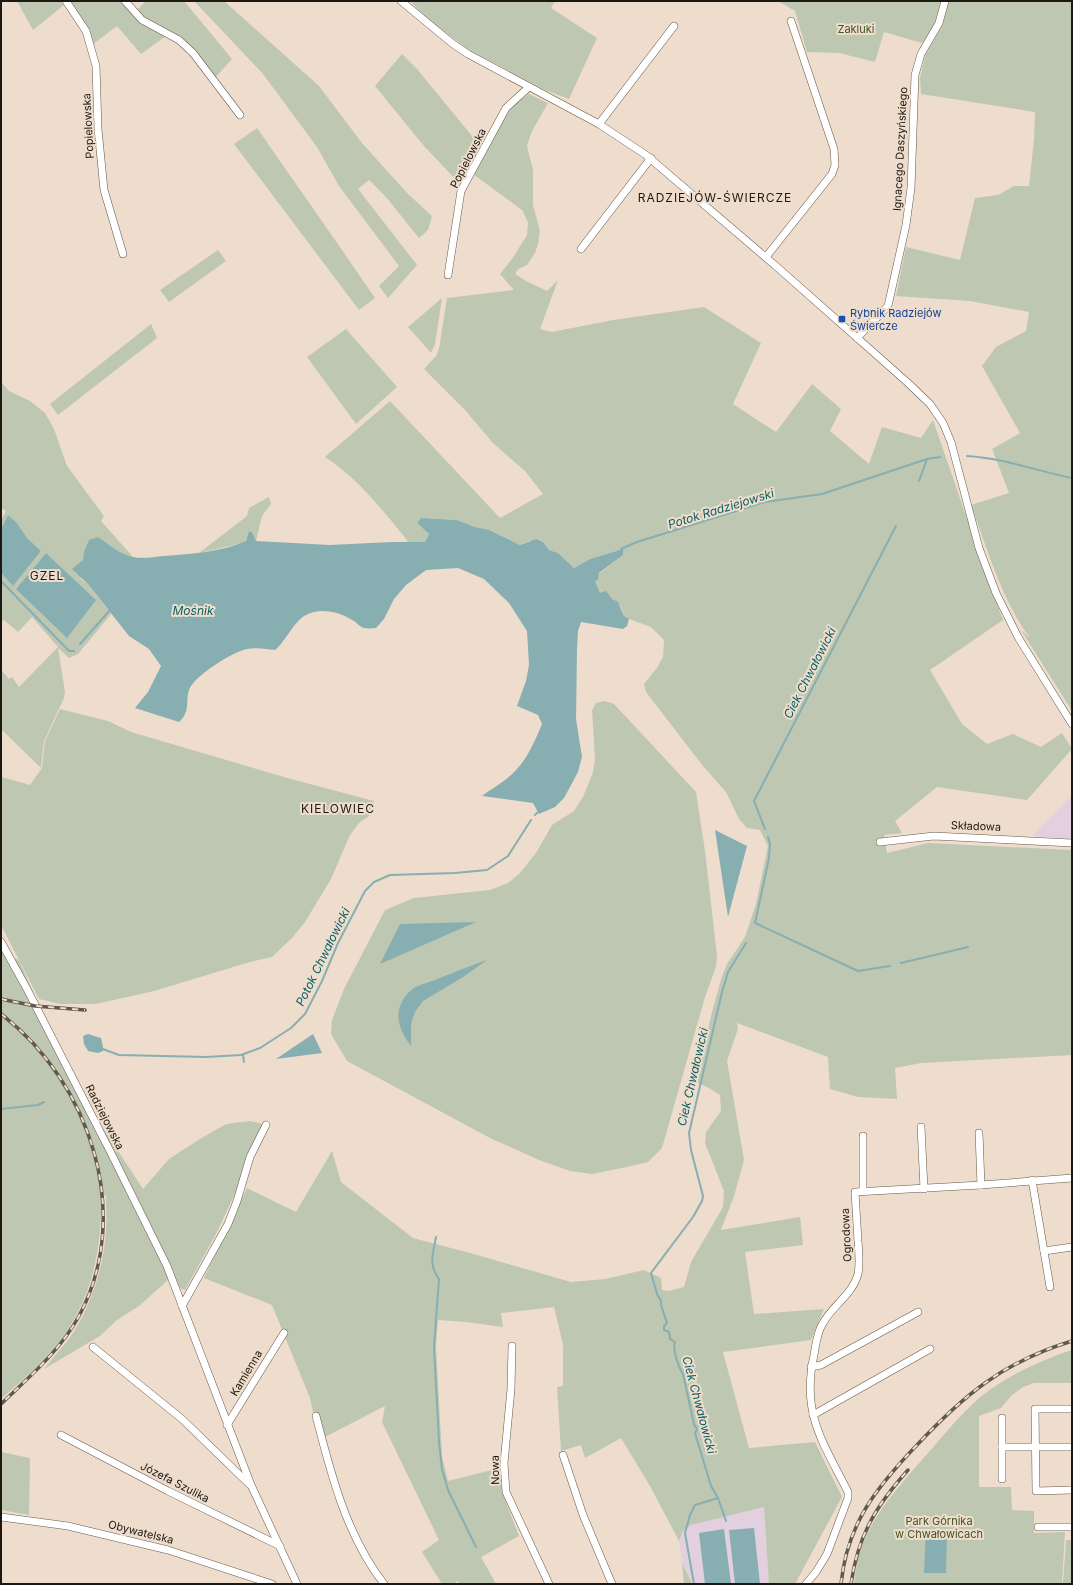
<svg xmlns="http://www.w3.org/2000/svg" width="1073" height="1585" viewBox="0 0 1073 1585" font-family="Inter,sans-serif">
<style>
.industrial{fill:#e2d0e0}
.green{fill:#bec7b2;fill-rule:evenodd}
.water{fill:#87aeb1}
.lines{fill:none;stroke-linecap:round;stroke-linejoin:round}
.stream{stroke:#87aeb1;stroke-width:2}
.minor-casing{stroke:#665849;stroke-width:8}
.minor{stroke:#fff;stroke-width:7}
.rail-casing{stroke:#61584e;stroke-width:3.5}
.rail{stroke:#edc;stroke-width:2;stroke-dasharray:6;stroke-linecap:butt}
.transit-dot{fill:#1a4fb4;stroke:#edc;stroke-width:1.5}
.labels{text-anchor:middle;stroke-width:4;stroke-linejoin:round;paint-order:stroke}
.park-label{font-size:11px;fill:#435425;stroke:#edc}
.street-label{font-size:11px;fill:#1e1812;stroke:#edc}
.transit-label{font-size:11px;fill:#164399;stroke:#edc;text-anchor:start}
.neighbourhood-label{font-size:12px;letter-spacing:1px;fill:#1e1812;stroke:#edc}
.water-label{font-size:12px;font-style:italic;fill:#075e63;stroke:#edc}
</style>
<rect width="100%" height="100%" fill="#edc"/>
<g class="industrial">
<polygon points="1072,795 1072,839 1032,836 1048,820"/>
<polygon points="764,1507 769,1584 692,1584 682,1563 679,1541 683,1531 691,1525"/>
</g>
<g class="green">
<polygon points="17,1 60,1 64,5 33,30"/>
<polygon points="69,1 123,1 166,36 141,54 117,26 92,45 91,33"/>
<polygon points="146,1 184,1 232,59 215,78 188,44 149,21 137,10"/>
<polygon points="194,1 224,1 319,86 362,143 407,193 432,216 428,230 419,238 386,197 369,180 358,189 417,265 388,298 379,286 399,266 339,186 317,147 263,74"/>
<polygon points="410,1 555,1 551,8 597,38 569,99 545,90 466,48 428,19"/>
<path d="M778,1H1072V711L1021,630L1030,638C1001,599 988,550 971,505L1009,493L992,449L1020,433L982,366L996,347L1026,331L1029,312L970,301L896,296L906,247L960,260L975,198L998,195L1014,186H1029L1034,139L1035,112L921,94L920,78L925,56L943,24L922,43L884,32L875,62L839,53L807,52L795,11Z"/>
<polygon points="402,54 417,69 481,147 461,185 424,146 375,86"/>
<path d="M529,94L548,103L532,131L527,146L533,170V205L540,231L538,244L535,253L527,265L518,269L515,274L526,281L547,291L558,280L540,329L552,332L613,320L704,307L761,343L733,404L776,432L812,384L841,409L830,431L869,464L882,427L921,438L933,420C956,486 978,553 1003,620L930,670L962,724L987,744L1013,734L1041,747L1062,733L1072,749L1027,800L937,787L895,821L902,833L884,835L887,853L928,843L1072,850V1055L921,1063L895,1068L897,1099L858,1097L830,1089L828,1057L737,1023L738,1029L727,1061L744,1160L734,1196L721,1230L800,1217L803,1245L745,1252L754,1314L824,1309L811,1340L723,1352L749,1448L815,1442L842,1497L795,1584H769L764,1507L691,1525L683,1531L679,1541L650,1486L621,1438L585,1458L581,1445L561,1451L557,1387L563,1386V1345L554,1307L501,1313L503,1327L466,1322L438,1320L436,1346L439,1400L442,1457L448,1481L500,1468L502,1492L519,1536L481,1557L496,1584H460L458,1581L453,1584H442L422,1552L439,1540L382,1422L385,1406L323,1438L314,1416L310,1398L272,1305L204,1278L247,1188L296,1212L332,1151L341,1182L413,1238L470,1253L571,1282L605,1279L644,1270L661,1278L662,1290L669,1291L684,1287L691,1262L723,1207L724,1191L705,1143L706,1132L721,1111L720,1095L709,1088L696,1082L711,1016L722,976L727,964L745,937L756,904L768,846L760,830L747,828L739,819L726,792L703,766L646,692L644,684L657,668L663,657L664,640L651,627L629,619L624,616L621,607L609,596L600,593L595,581L598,580L599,574L623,555V549L590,559L574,568L558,553L549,550L543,542L529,541L520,545L491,530L475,527L457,520L421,518L417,523L429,534L425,542L408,543L407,540C383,511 358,478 325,457L390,401L500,518L543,494L525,471L493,443L464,409L424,369L436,356L439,349L447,298L514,290L500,274L512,259L527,235L528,222L522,210L473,174L505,116L513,105Z"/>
<polygon points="257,128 335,240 375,298 359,310 234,144"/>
<polygon points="218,250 226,261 169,302 160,290"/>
<polygon points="442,298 435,344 431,353 408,327"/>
<polygon points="151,324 157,338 58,415 50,404"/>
<polygon points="346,329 397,387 356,424 307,357"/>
<path d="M1,382L9,391L30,401L45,413L54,429L67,466L104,516L101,521L133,557L125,555L84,552L81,579L88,584L111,614L78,654L69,658L58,648L65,692L64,698L44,741L41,768L1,729V670L9,679L12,677L19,687L58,647L32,617L18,632L4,620L1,622V573L13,586L41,551L27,538L17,523L8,515L1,529V520L6,511L1,508ZM46,553L96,600L16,589Z"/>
<polygon points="269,497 271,504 262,516 256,541 252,532 249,531 246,541 238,544 199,553 247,516 249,508"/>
<polygon points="605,701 614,704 696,792 705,851 717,956 716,967 705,997 662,1148 648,1162 627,1167 592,1174 570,1171 539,1160 490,1138 347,1061 331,1034 332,1020 344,989 385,910 414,898 490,890 508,883 519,874 536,853 552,825 574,811 583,797 593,772 595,760 592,710 596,703"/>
<polygon points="60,709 108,721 131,732 291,779 374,801 369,816 359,823 350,835 331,879 305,922 292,938 272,957 250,962 154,991 96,1004 60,1004 39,999 1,925 1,778 2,777 30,785 42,768 45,741"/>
<path d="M1,950L4,954L19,960L41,1010L101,1125L143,1189L169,1159L200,1139L226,1124L250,1121L263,1124L257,1134L241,1174L238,1187L217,1232L185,1290L180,1288L174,1276L168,1280L139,1306L117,1320L100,1336L44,1369C53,1357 64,1346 73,1333C92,1303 104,1265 106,1230C107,1219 106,1207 106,1196L101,1195C102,1248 93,1297 60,1341C43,1363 21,1381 1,1399Z"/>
<path d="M1072,1350V1383H1034L1023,1387L1012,1395L1001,1408L979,1416V1487H1011L1012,1510L1034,1511V1533L1065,1532L1062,1584H854C855,1576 856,1568 858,1560C867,1521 895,1491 921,1461C939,1441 956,1419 976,1401C998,1380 1043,1359 1072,1350Z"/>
<polygon points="1,1452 30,1458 29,1515 1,1510"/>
<polygon points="1066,1540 1072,1540 1072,1584 1063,1583"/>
<polygon points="682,1563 692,1584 684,1584"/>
</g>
<g class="water">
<polygon points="8,515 17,523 27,538 41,551 13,586 1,573 1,529"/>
<path d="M421,518L457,520L475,527L490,530L520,545L536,539L543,542L549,550L558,553L574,568L590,559L623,549V555L599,573L598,580L595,581L600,593L606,591L612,599L618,602L624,616L629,619L627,626L623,629L581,622L578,631L577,649L576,719L582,757L578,772L564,798L555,807L539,814L533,803L482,796C491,789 501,784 510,776C526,762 534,743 542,724L538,715L517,706L526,681L529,665L527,631L509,603L484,579L458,568L426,570L406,585L394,599L384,619L376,628C372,628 368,629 364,628C360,627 357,623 354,621C340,612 321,607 306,615C294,621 286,641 275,650C266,649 256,647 247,649C232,652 194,676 189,690C185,703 191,711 179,722L135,708L148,692L161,666L149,649L129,636L88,584L72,569L83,560L84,552L89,540L98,537C108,544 121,555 133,557C143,559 154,557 164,556C191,554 221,552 246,541L249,531L252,532L256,541L330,545L392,542H425L429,534L417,523Z"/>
<polygon points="46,553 96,600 67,638 16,589"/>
<polygon points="715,830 747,846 728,917"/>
<polygon points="476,922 380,964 400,924"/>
<path d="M487,960L463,977L423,1001L415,1012L411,1024V1046C397,1028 392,1009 410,991C416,985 427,983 435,980C452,973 469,966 487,960Z"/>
<polygon points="88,1034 101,1038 103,1047 103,1051 98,1053 88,1051 84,1044 83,1036"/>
<polygon points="313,1034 322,1053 276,1059"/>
<polygon points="754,1528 760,1584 735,1584 729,1530"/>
<polygon points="724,1529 731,1584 705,1584 699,1533"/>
<polygon points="926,1530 947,1530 946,1573 924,1573"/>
</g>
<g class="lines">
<g class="stream">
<path d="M967,456C1003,458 1037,471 1072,478"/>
<polyline points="919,481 927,459"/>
<polyline points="621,549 637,542 765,502 822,494 927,459 940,457"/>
<polyline points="1,581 69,651 74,651"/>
<polyline points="80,644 110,610"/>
<polyline points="535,815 540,810"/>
<polyline points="765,829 754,801 896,526"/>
<polyline points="768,837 770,844 769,858 755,923 858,971 890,966"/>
<polyline points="901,963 968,947"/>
<polyline points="100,1048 119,1055 206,1057 241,1055 260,1048 291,1028 305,1014 322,981 338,943 365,891 374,882 390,875 455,873 487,870 508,856 531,820"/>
<polyline points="243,1055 244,1062"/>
<polyline points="1,1109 38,1105 44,1102"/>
<path d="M436,1237C433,1254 428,1264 439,1279L434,1347L439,1442L442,1469L448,1490L476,1547"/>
<path d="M726,1521L718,1498L711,1486L695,1433L697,1429L694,1424L683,1374C679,1368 672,1349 675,1342L670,1339L669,1332L664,1330V1326L667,1323L661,1305V1301L657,1294L651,1273L693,1217L702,1201L703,1196L691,1150L689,1133L722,992L728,972L746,943"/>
<polyline points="694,1584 685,1533 690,1515 695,1505 718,1498"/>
</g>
<g class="minor-casing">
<g id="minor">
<polyline points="66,1 86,31 96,66 98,129 104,190 123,254"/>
<polyline points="125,1 142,20 179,40 193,53 240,115"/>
<polyline points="401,1 453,44 468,54 599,124 646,155 777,267 907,382 930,404 943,423 951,442 979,548 996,593 1018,637 1072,724"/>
<polyline points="599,124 674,26"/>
<polyline points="581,249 651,158"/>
<polyline points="766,257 832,174 835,165 834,149 791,21"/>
<polyline points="448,275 461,191 506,108 529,87"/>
<polyline points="857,338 888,306 906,225 911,188 915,75 921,54 939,23 945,1"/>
<polyline points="880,842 934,836 1072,843"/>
<polyline points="1,942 27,989 111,1153 167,1266 251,1485 297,1584"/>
<polyline points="921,1127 924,1189"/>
<polyline points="979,1133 981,1185"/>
<polyline points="1032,1180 1050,1287"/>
<polyline points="863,1191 863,1136"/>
<polyline points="1044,1251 1072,1247"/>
<polyline points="182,1306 228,1224 237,1201 250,1157 266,1125"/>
<polyline points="512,1346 511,1389 504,1463 506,1492 549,1584"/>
<polyline points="93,1347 182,1419 249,1484"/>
<polyline points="811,1367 821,1365 918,1312"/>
<polyline points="1072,1409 1035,1409 1036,1491 1072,1490"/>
<polyline points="813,1415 930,1349"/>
<path d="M316,1416C331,1474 346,1535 384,1584"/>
<polyline points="227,1425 284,1333"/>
<polyline points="61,1435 168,1491 280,1546"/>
<polyline points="1002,1447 1072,1447"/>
<polyline points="563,1455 583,1515 612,1584"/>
<polyline points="1002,1479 1002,1418"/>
<polyline points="1,1517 68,1526 168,1550 272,1584"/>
<polyline points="1038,1527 1072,1527"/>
<path d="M806,1584L816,1572L827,1554L848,1498V1492C823,1442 801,1414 814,1355C816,1344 817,1332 823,1323C833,1305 853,1294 858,1274C860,1263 859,1252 858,1241C857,1224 856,1208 855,1192L981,1185L1072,1178"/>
</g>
</g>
<use href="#minor" class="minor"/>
<g class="rail-casing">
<g id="rail">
<polyline points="1,999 35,1006 85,1010"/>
<path d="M1,1014C90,1082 134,1214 79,1316C60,1351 29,1377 1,1404"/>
<path d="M841,1584C847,1524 876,1488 916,1446C964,1395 1003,1362 1072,1341"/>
<path d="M851,1584C858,1535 876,1506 908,1470"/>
</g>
</g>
<use href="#rail" class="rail"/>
</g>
<rect class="transit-dot" x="838" y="315" width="8" height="8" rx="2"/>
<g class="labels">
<g class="park-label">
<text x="856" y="33">Zakluki</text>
<text x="939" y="1525">Park Górnika<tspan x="939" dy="13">w Chwałowicach</tspan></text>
</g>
<g class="street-label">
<text transform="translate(88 126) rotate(-93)" y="4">Popielowska</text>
<text transform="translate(900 149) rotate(-87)" y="4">Ignacego Daszyńskiego</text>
<text transform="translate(468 158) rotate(-63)" y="4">Popielowska</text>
<text transform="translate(976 826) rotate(2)" y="4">Składowa</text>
<text transform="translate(105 1117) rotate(63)" y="4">Radziejowska</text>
<text transform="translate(846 1235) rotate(-93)" y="4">Ogrodowa</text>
<text transform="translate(246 1373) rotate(-59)" y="4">Kamienna</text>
<text transform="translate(495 1470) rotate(-91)" y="4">Nowa</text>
<text transform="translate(175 1482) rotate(27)" y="4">Józefa Szulika</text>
<text transform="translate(141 1532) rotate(14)" y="4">Obywatelska</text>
</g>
<g class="transit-label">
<text x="850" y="317">Rybnik Radziejów<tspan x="850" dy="13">Świercze</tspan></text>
</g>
<g class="neighbourhood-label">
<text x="715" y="202">RADZIEJÓW-ŚWIERCZE</text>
<text x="47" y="580">GZEL</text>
<text x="338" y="813">KIELOWIEC</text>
</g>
<g class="water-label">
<text transform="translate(721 509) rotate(-17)" y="4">Potok Radziejowski</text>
<text x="193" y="615">Mośnik</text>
<text transform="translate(810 673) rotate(-63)" y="4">Ciek Chwałowicki</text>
<text transform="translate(323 957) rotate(-64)" y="4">Potok Chwałowicki</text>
<text transform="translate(693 1077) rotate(-77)" y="4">Ciek Chwałowicki</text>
<text transform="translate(699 1405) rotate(75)" y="4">Ciek Chwałowicki</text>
</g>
</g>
<rect width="1073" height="1585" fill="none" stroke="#1e1812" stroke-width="4"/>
</svg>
